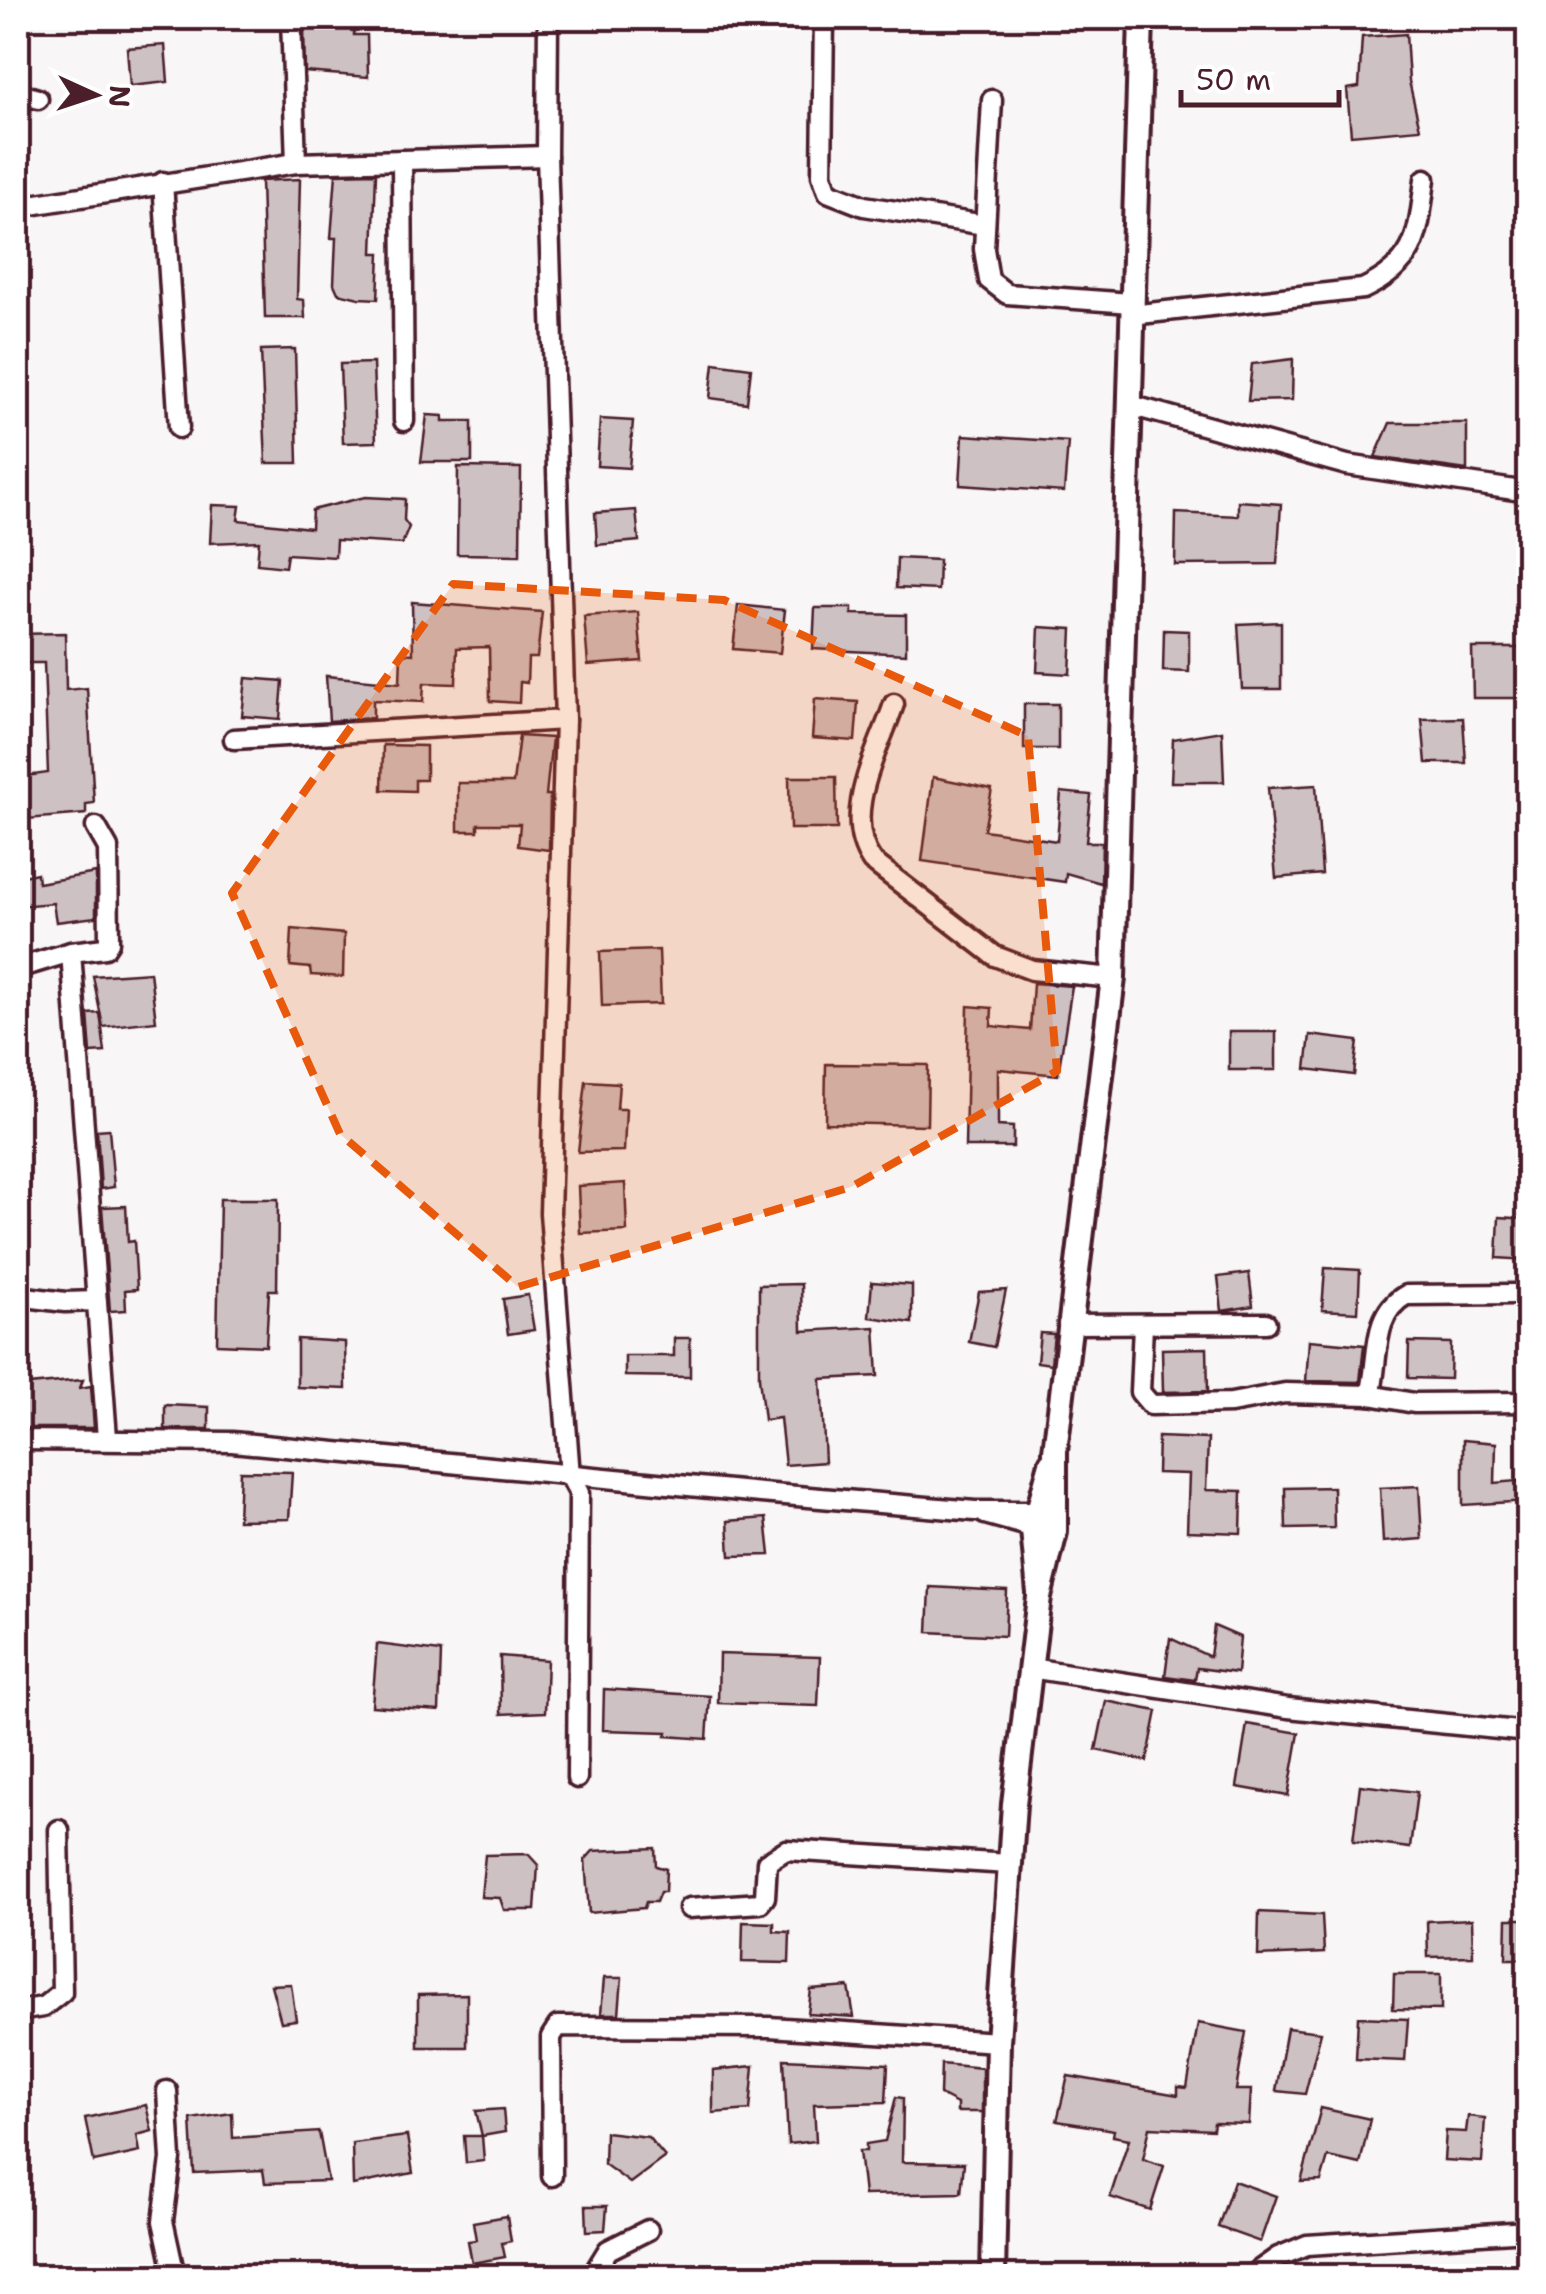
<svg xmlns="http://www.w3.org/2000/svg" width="1546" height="2294" viewBox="0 0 1546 2294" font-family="'Shantell Sans',sans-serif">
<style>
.building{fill:#cdc1c4;stroke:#4a1f2b;stroke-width:2.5}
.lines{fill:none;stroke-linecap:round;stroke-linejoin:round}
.minor-casing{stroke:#4a1f2b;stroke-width:25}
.tertiary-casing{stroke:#4a1f2b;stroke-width:30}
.minor{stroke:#fff;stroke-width:18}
.tertiary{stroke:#fff;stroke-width:22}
.marked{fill:#e8590c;fill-opacity:0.2;stroke:#e8590c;stroke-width:8;stroke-dasharray:20 12;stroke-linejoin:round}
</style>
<rect width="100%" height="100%" fill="#f8f6f7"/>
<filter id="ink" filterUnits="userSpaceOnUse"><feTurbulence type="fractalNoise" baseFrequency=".01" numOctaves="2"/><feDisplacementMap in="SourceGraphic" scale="20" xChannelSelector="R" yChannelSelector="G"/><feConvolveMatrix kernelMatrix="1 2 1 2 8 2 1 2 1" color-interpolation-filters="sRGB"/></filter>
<g filter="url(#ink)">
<g class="building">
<polygon points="304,27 354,27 354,35 367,35 368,77 305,72"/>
<polygon points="1406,34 1409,81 1420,129 1351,135 1347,89 1359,87 1362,37"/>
<polygon points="165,45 168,82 130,86 127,48"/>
<polygon points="376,173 373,253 380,253 378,299 359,298 338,293 334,284 336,238 331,238 336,174"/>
<polygon points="300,179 297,299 304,300 305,318 265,318 261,181"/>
<polygon points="295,349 298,463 266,463 261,350"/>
<polygon points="1293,359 1292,400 1248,401 1252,364"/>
<polygon points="373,363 376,442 343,443 340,364"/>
<polygon points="714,363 751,368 747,403 710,398"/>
<polygon points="427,415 443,416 443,421 472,421 472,462 421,462"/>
<polygon points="600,419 633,421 629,468 597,466"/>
<polygon points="1390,423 1467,423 1467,470 1375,457"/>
<polygon points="963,435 1068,442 1064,492 960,485"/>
<polygon points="458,467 521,468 520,555 457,554"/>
<polygon points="365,497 405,499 404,520 409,527 402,544 336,540 335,557 287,554 285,567 257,564 259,541 210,543 212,505 240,506 238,520 311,528 312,510"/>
<polygon points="1238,501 1281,504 1277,564 1175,565 1176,513 1238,516"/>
<polygon points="636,510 639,541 597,545 595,513"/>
<polygon points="897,558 939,560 938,590 896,588"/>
<polygon points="412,602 542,612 537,658 528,658 527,683 520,682 519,703 490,701 489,647 457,648 456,684 424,683 423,702 373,700 373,718 329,721 326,676 400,683 401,653 413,654"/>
<polygon points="738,605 785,610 780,653 733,649"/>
<polygon points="815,608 852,608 852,614 906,615 906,654 813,649"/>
<polygon points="638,612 642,661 588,665 584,616"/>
<polygon points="1281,622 1281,689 1242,689 1238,624"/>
<polygon points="1039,627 1072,629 1070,674 1037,672"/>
<polygon points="1164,630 1189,631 1189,672 1163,671"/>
<polygon points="65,633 66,690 87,688 94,803 86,804 86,814 27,819 26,776 48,773 44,663 18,663 18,634"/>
<polygon points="1472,648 1520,648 1520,698 1473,698"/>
<polygon points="246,678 283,681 280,719 242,716"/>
<polygon points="815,699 858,702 855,741 812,738"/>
<rect x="1024" y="704" width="34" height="45"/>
<polygon points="1463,718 1466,763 1426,763 1422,719"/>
<polygon points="1222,731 1224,782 1171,782 1173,739"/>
<polygon points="519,736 552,738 546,795 550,795 549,850 518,846 520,824 478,824 478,831 458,831 458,783 513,783"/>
<polygon points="383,745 426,746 426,780 415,780 415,791 382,790"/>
<polygon points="789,777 836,777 837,829 790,829"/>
<polygon points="933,777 992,789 984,830 1057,841 1061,792 1091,795 1086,842 1102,842 1101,883 1066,873 1065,882 922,861"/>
<polygon points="1316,785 1322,874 1276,878 1268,788"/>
<polygon points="37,873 38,883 96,873 96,917 56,922 53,903 18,906 18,877"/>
<polygon points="292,929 344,934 343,977 311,975 310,968 290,966"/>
<polygon points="659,950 661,1004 602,1006 600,952"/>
<polygon points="150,972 156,1021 103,1027 93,976"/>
<polygon points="1033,983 1072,986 1058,1075 998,1069 998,1126 1013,1127 1013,1147 965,1147 968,1006 992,1008 991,1026 1030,1030"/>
<polygon points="100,1013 105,1052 91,1053 88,1014"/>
<rect x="1229" y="1032" width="47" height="38"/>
<polygon points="1310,1035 1358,1041 1354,1075 1306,1069"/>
<polygon points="826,1064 928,1065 927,1125 825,1123"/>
<polygon points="586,1081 619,1083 617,1109 626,1109 624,1151 578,1152"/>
<polygon points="109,1129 114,1187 101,1189 97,1130"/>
<polygon points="625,1183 627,1231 580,1233 578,1186"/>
<polygon points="220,1199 278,1199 277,1290 269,1290 266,1346 217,1344"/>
<polygon points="126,1206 128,1242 134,1241 137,1289 125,1290 126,1310 110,1311 102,1207"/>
<polygon points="1499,1217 1528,1219 1528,1260 1497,1258"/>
<polygon points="1325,1268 1360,1270 1358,1312 1322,1310"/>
<polygon points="1249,1273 1253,1306 1222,1311 1218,1277"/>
<polygon points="872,1282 912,1285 912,1323 869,1317"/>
<polygon points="801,1284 802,1331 875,1327 878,1376 821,1379 825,1462 785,1465 780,1418 764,1420 759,1378 759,1285"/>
<polygon points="1006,1290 994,1347 969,1342 979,1292"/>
<polygon points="528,1295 534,1330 508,1334 503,1299"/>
<polygon points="1040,1333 1054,1334 1051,1364 1037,1362"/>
<polygon points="674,1338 690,1338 690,1377 625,1376 625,1356 674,1356"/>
<polygon points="297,1339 345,1342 346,1389 297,1387"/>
<polygon points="1309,1340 1364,1345 1360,1382 1306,1381"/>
<polygon points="1409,1342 1451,1343 1450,1379 1408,1378"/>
<polygon points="1207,1348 1208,1391 1163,1392 1162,1349"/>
<polygon points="83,1380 80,1388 91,1386 94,1428 18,1428 18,1386"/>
<polygon points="165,1405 209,1407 209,1429 165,1429"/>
<polygon points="1158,1437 1208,1439 1206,1490 1242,1491 1241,1533 1187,1531 1189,1474 1157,1473"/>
<polygon points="1463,1440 1496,1443 1495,1483 1528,1480 1528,1501 1463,1505"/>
<polygon points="240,1471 292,1472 289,1519 238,1520"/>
<polygon points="1419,1486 1422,1539 1383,1542 1380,1488"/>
<polygon points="1333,1487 1334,1528 1286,1529 1285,1488"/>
<polygon points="766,1518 770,1555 730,1556 728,1521"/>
<polygon points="930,1587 1007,1591 1005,1636 928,1632"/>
<polygon points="1214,1626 1240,1637 1237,1673 1197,1668 1195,1680 1165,1676 1170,1638 1210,1657"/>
<polygon points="377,1644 441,1652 439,1711 372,1706"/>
<polygon points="719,1654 820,1657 818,1706 718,1703"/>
<polygon points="500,1656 547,1660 545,1712 501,1714"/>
<polygon points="604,1689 710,1696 707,1739 666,1736 667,1732 603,1730"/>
<polygon points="1106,1701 1157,1711 1147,1761 1096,1750"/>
<polygon points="1247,1724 1299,1733 1288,1796 1237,1787"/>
<polygon points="1360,1785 1417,1792 1410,1848 1353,1841"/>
<polygon points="655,1848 656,1866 666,1869 665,1892 660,1892 656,1902 646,1902 644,1908 589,1913 585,1860 593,1851"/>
<polygon points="528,1854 538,1865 535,1910 504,1910 500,1898 481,1897 485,1855"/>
<polygon points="1259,1912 1322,1915 1324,1953 1258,1956"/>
<polygon points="1472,1919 1473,1956 1428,1957 1427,1921"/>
<polygon points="1507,1919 1528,1919 1528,1959 1506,1959"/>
<polygon points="743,1922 774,1923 774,1931 790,1932 789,1963 742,1962"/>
<polygon points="1394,1974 1441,1974 1441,2010 1393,2009"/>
<polygon points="604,1978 622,1978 619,2014 601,2014"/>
<polygon points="291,1984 296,2020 281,2022 271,1985"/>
<polygon points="849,1987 854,2017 808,2014 811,1990"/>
<polygon points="467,1994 467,2047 418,2047 418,1995"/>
<polygon points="1358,2017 1408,2019 1405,2061 1356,2059"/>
<polygon points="1198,2023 1246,2032 1236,2090 1251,2090 1249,2124 1214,2123 1213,2130 1150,2127 1143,2159 1164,2166 1150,2210 1110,2197 1129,2139 1113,2136 1114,2130 1057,2121 1068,2076 1178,2095 1178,2087 1187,2088"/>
<polygon points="1287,2028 1321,2032 1305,2094 1276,2091"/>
<polygon points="784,2059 888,2064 886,2102 814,2104 816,2141 788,2144"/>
<polygon points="941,2064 982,2068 982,2112 957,2112 957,2104 940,2095"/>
<polygon points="754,2066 750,2110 713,2113 713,2070"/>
<polygon points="896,2097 903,2098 902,2162 964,2163 961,2193 864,2195 859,2151 866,2151 866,2144 885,2141"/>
<polygon points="146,2105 152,2131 137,2135 140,2152 94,2162 85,2118"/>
<polygon points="1321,2108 1370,2119 1360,2164 1328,2157 1321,2181 1301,2182"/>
<polygon points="503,2109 505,2132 482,2136 476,2111"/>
<polygon points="232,2113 233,2138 319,2132 328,2181 265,2183 263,2170 194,2173 191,2119"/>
<polygon points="1468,2116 1485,2118 1482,2162 1444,2160 1446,2131 1466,2132"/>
<polygon points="605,2132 648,2137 665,2157 630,2183 604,2164"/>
<polygon points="407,2136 413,2173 353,2185 352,2143"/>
<polygon points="464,2136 482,2136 484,2161 466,2163"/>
<polygon points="1234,2181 1276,2196 1260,2242 1218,2227"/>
<polygon points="586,2206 607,2206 605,2230 587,2231"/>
<polygon points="507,2216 511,2241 502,2243 505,2257 472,2263 468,2241 476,2240 473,2222"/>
</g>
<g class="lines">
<g class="minor-casing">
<g id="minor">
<polyline points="291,18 296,163"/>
<polyline points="548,18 547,156 565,720 550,1213 570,1476 579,1493 577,1778"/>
<polyline points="824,18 822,175 828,192 864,206 985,225"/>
<polyline points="18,93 38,99"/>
<polyline points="992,100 984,249 989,280 1007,294 1131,303"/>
<polyline points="402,160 404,421"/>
<polyline points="163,182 179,428"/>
<polyline points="18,207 296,163 547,156"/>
<path d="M1131,315L1363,289C1418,263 1418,235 1425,179"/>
<polyline points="1130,405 1347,465 1528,492"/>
<path d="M894,704C878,752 840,815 872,861L995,956L1032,970L1113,978"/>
<polyline points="234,739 565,720"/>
<polyline points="96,827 108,848 109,942 105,948 71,952 107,1438"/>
<polyline points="18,968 71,952"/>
<polyline points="18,1296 65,1302 97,1301"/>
<polyline points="1068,1324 1266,1323"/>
<polyline points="1143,1325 1140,1392 1151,1405 1231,1403 1285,1393 1370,1395 1414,1403 1528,1402"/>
<path d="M1370,1395C1380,1360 1370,1315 1406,1295L1516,1294"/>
<polyline points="18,1440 232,1442 761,1493 975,1511 1048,1511"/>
<polyline points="985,1514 1046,1531"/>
<polyline points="1030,1668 1288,1708 1528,1732"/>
<polyline points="689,1908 760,1903 765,1897 767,1862 786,1850 1009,1864"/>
<polyline points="18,2011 43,2007 62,1992 59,1830"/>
<polyline points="167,2091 171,2159 163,2221 175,2276"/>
<polyline points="552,2176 551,2037 558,2026 769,2027 998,2042"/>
<polyline points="592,2276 608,2250 648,2230"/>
<polyline points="1251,2276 1278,2257 1307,2245 1528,2231"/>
</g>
</g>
<g class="tertiary-casing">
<g id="tertiary">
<polyline points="1039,1593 1033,1530 1051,1463"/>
<polyline points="993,2276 998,2042 1014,1804 1039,1597 1055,1532 1055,1451 1113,978 1141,18"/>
</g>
</g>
<use href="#minor" class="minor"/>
<use href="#tertiary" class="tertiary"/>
</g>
</g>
<path class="marked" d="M453,584L724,600L1028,736L1057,1071L851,1187L518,1287L340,1134L232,893Z"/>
<rect width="1546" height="2294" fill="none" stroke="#fff" stroke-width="60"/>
<rect x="30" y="30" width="1486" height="2234" fill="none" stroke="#4a1f2b" stroke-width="4" filter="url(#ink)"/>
<g transform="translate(95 95) rotate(93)" stroke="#ffffff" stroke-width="8" paint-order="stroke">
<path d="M0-8L18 38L0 25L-18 38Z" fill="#4a1f2b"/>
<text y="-15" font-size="28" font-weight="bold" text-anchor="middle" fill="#4a1f2b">N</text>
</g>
<path d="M1181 90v15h158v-15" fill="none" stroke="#4a1f2b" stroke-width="5"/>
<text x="1196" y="90" font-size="30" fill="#4a1f2b" stroke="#ffffff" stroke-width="8" paint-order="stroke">50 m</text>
</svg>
